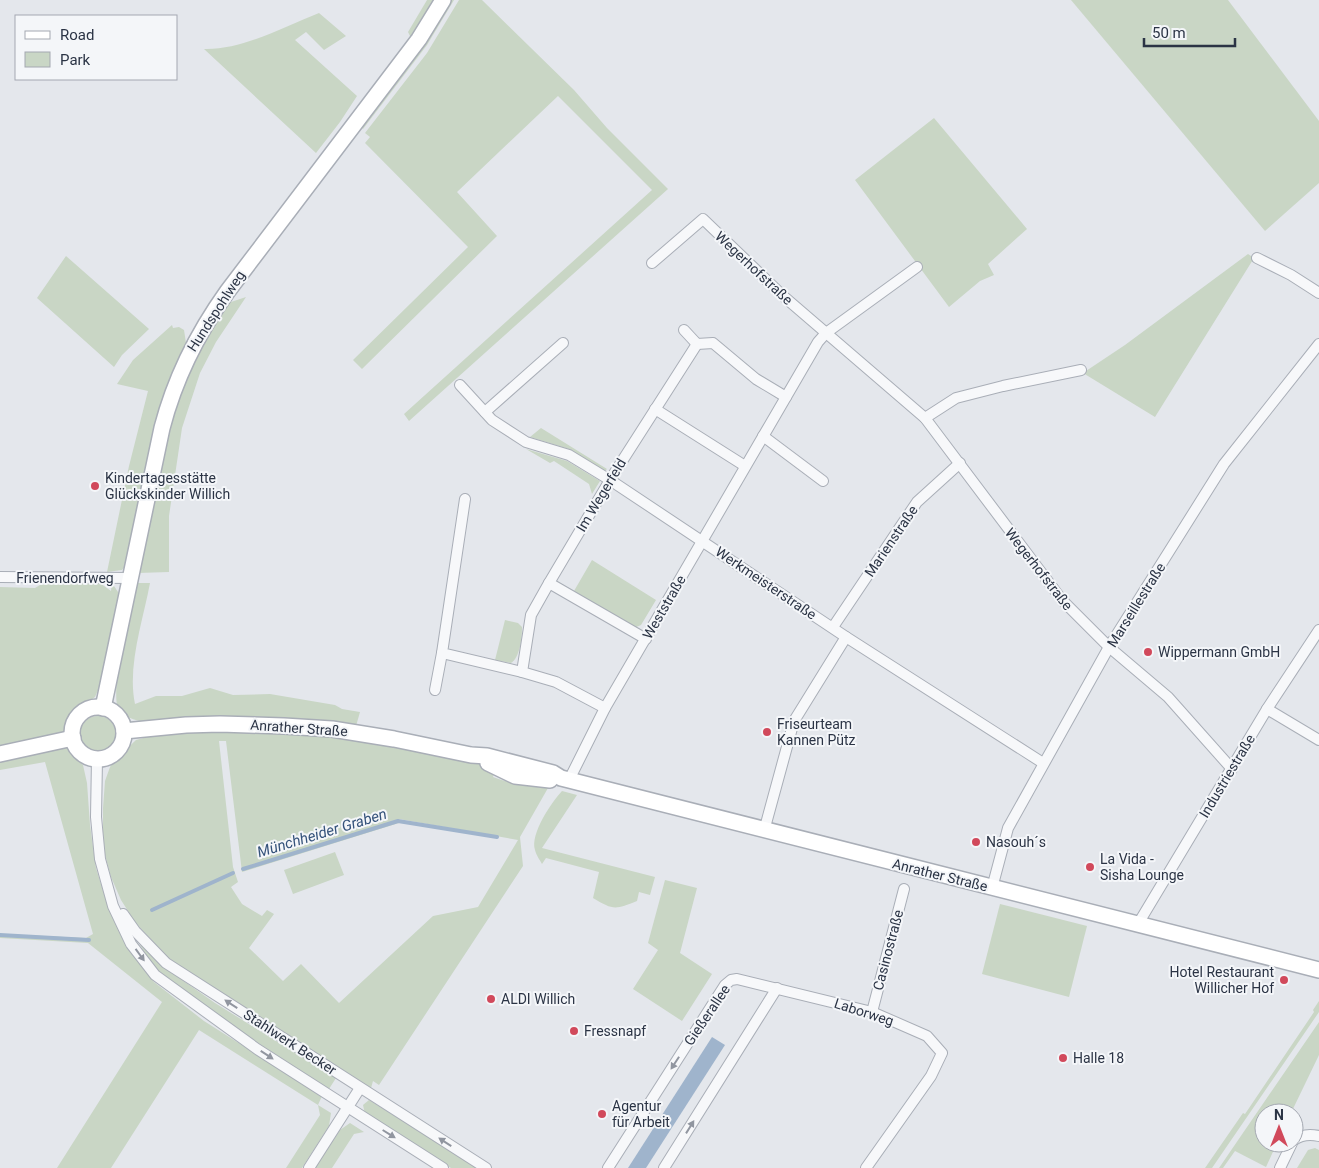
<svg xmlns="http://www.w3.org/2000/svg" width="1319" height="1168" viewBox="0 0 1319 1168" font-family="Roboto,sans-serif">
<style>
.green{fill:#c9d6c5;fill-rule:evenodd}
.water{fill:#9fb4cc}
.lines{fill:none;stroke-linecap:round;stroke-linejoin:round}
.stream{stroke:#9fb4cc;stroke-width:4}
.street-casing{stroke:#a9aeb7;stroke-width:12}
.secondary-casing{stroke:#a9aeb7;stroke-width:18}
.street{stroke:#f7f8fa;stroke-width:10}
.secondary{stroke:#fff;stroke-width:15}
.oneway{fill:#9196a0}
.poi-dot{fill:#d1495b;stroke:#f4f6f9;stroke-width:2}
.labels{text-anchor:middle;stroke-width:4;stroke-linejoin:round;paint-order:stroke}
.street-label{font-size:14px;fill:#2b3445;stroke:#f4f6f9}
.poi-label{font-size:14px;fill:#2b3445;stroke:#f4f6f9;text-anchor:start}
.water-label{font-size:15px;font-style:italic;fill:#34527a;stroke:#f4f6f9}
</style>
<rect width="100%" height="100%" fill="#e4e7ec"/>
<g class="green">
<polygon points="427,0 436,0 413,37 410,36 408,32"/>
<polygon points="451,0 454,0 427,45 363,129 361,127"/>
<polygon points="459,0 482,0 574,90 607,128 668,189 409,421 404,414 652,190 558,96 457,192 497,236 362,369 353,360 468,247 365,143 370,137 365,133 427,53"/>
<polygon points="1071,0 1228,0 1319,121 1319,183 1265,231"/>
<path d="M319,13L346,36L324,50L306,32L295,40L357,96L340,122L316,153L204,49C243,50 283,27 319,13Z"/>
<polygon points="934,118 1027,229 988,264 994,275 980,281 949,307 855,180"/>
<polygon points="1248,254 1254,258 1155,417 1083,373 1125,345"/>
<polygon points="66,256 149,329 122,355 114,367 37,298"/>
<polygon points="246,297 216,342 200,373 182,428 169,516 169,572 138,573 167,430 190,364 225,304"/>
<polygon points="172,325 173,328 179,327 184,330 186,343 170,377 159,414 127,564 122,570 107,572 129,466 148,391 117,384 133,360"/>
<polygon points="541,428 607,469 605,471 569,449 530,437"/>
<polygon points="526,449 567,461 600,481 592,494 589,484 554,461 550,463"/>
<polygon points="592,560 656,600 641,625 634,628 561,586 557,581 574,591"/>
<polygon points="45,582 100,583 111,591 112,583 118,592 119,604 102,681 95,697 77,710 70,718 68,727 73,756 83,765 87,783 90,825 96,868 109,910 132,953 154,982 204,1021 322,1096 318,1105 331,1113 329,1126 302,1168 286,1168 320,1115 318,1105 199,1030 111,1168 57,1168 162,1002 88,943 0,938 0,934 86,938 93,934 45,762 0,770 0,587 35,588"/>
<path d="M136,583H150C143,621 127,666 135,704L156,696H182L210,688L233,695L270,694L335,705L342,709L360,712L356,726L140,721C131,719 122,716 118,708C110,689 131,607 136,583Z"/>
<path d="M505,620L518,623L522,627C522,638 520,657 511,663L495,660Z"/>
<circle cx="98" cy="734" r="18"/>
<path d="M238,730L330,735L428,751L482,764L495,770L493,777C511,784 529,786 548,788L520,837L523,866L379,1085L373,1081L371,1088L168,958L135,922L121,900L111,877L105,855L103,832V808L105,781L110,767L115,760L136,740L151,736L211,731ZM219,741H226L242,872L399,823V819L518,840L478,907L433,916L339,1003L301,964L283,981L249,948L274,914L267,910L262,916L242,904L231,887L238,882L233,867Z"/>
<path d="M562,791L577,795L542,848L655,877L650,895L639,892L637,901C615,910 613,910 593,898L599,872L546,858L542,864C540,860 536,855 535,850C530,834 551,803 562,791Z"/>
<polygon points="335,852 344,875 293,894 284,870"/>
<polygon points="665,880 697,888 680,953 712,974 682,1021 633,989 658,950 648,943"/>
<polygon points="1000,904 1087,926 1069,997 982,974"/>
<polygon points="137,940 165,968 215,1003 336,1078 329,1089 210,1012 156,971"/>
<polygon points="1319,1001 1319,1012 1212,1168 1205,1168 1243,1113 1245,1114 1314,1012 1313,1010"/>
<polygon points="1319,1022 1319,1055 1291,1113 1264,1113 1264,1143 1277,1143 1266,1167 1235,1151 1223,1168 1219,1168"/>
<polygon points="369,1100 478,1168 451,1168 365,1114 363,1105"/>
<polygon points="350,1123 364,1132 354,1134 332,1168 315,1168 340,1130"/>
<polygon points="1315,1148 1319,1150 1319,1168 1297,1168 1308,1150"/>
</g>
<polygon class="water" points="712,1037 725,1045 646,1168 628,1168"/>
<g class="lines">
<g class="stream">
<polyline points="243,869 398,821 497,837"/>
<polyline points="152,910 233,873"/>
<polyline points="0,935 89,940"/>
</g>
<g class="street-casing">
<g id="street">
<polyline points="1257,258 1291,275 1319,293"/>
<polyline points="652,263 703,219 782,295 925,418 1062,600 1109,647 1168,697 1232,769"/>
<polyline points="684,330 697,344"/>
<polyline points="697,344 713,343 756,379 786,397"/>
<polyline points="460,385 492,420 526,442 569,455 610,480 846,637 1043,763"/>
<polyline points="655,409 745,466"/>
<polyline points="485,412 563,343"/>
<polyline points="925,418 956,398 1003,386 1081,370"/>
<polyline points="763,436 823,481"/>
<polyline points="465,499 442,653 522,672"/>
<polyline points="0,577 131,578"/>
<polyline points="549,583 646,639"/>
<polyline points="833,627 917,502 960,463"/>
<polyline points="435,690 442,653"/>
<polyline points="605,708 556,682 522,672 531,615 549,583 610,480 697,344"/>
<polyline points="1267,709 1319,740"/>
<polyline points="97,759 96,817 100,859 113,906 131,944 155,975 257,1049 443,1168"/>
<polyline points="569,780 605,708 818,342 826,333 917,267"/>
<polyline points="764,831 794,721 846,637"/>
<polyline points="992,888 1008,828 1109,647 1224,464 1319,344"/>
<polyline points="123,914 135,931 166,963 486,1168"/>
<polyline points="1138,924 1267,709 1319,630"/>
<polyline points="872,1012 904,889"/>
<path d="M1294,1140C1302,1134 1310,1134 1319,1136"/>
<polyline points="309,1168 360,1088"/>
<polyline points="608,1168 725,985 731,980 737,979 872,1012 927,1036 942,1053 931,1076 866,1168"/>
<polyline points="664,1168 777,988"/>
<polyline points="1280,1168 1292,1143"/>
</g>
</g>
<g class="secondary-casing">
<g id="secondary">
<circle cx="98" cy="733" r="26"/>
<path d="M103,708L162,428C175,378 197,334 227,292L419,39L443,0"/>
<polyline points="124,731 186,725 220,724 284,726 332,729 394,739 471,755 487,756 553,773 561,778 569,780 1319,970"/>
<polyline points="0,754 73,738"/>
<polyline points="488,763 515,776 550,780"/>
</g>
</g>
<use href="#street" class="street"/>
<use href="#secondary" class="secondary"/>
</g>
<defs><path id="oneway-solid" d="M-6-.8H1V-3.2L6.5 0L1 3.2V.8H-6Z" transform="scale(1.25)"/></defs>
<g class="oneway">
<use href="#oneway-solid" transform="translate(140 955) rotate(54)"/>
<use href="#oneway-solid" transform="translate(231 1004) rotate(-147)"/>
<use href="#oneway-solid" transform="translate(267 1055) rotate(33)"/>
<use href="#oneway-solid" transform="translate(675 1063) rotate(123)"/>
<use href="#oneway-solid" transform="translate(690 1127) rotate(-58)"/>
<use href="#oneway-solid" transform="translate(389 1134) rotate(32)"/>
<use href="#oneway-solid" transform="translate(445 1142) rotate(-147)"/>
</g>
<g class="poi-dot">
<circle cx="95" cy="486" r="5"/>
<circle cx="1148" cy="652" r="5"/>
<circle cx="767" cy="732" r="5"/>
<circle cx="976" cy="842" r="5"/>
<circle cx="1090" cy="867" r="5"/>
<circle cx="1284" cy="980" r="5"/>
<circle cx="491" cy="999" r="5"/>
<circle cx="574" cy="1031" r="5"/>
<circle cx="1063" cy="1058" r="5"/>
<circle cx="602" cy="1114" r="5"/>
</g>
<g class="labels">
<g class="street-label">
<text transform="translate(754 268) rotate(43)" y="5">Wegerhofstraße</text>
<text transform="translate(216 311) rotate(-57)" y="5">Hundspohlweg</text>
<text transform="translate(601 495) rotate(-59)" y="5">Im Wegerfeld</text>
<text transform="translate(891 541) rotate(-56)" y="5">Marienstraße</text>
<text transform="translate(1039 569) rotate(52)" y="5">Wegerhofstraße</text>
<text x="65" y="583">Frienendorfweg</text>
<text transform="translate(766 583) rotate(34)" y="5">Werkmeisterstraße</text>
<text transform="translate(1136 605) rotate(-58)" y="5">Marseillestraße</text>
<text transform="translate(664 607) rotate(-60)" y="5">Weststraße</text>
<text transform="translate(299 728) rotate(4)" y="5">Anrather Straße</text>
<text transform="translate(1227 776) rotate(-59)" y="5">Industriestraße</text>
<text transform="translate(940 875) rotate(14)" y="5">Anrather Straße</text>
<text transform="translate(888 950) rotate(-75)" y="5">Casinostraße</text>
<text transform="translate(864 1012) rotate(18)" y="5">Laborweg</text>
<text transform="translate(707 1015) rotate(-56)" y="5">Gießerallee</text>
<text transform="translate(290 1042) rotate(33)" y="5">Stahlwerk Becker</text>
</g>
<g class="poi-label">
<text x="105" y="483">Kindertagesstätte<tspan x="105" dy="16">Glückskinder Willich</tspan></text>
<text x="1158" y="657">Wippermann GmbH</text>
<text x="777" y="729">Friseurteam<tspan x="777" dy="16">Kannen Pütz</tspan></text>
<text x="986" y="847">Nasouh´s</text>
<text x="1100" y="864">La Vida -<tspan x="1100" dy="16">Sisha Lounge</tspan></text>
<text x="1274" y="977" text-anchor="end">Hotel Restaurant<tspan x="1274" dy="16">Willicher Hof</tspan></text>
<text x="501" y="1004">ALDI Willich</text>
<text x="584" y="1036">Fressnapf</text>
<text x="1073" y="1063">Halle 18</text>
<text x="612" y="1111">Agentur<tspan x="612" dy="16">für Arbeit</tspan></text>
</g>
<g class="water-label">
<text transform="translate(322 833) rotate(-17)" y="5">Münchheider Graben</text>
</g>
</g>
<rect x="15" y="15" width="162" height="65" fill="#f4f6f9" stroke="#a4a8b1"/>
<rect x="25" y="31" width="25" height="8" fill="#ffffff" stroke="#a4a8b1"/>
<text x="60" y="40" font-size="15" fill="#2b3445">Road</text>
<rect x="25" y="52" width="25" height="15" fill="#c9d6c5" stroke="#a4a8b1"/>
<text x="60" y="65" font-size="15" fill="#2b3445">Park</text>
<g transform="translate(1279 1128)"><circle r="24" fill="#f4f6f9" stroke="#a4a8b1"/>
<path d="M0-4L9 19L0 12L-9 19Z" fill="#d1495b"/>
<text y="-8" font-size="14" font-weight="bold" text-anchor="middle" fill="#2b3445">N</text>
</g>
<path d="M1144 38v8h91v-8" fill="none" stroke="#2b3445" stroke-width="2.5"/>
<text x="1152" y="38" font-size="15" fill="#2b3445" stroke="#f4f6f9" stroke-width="4" paint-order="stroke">50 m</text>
</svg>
